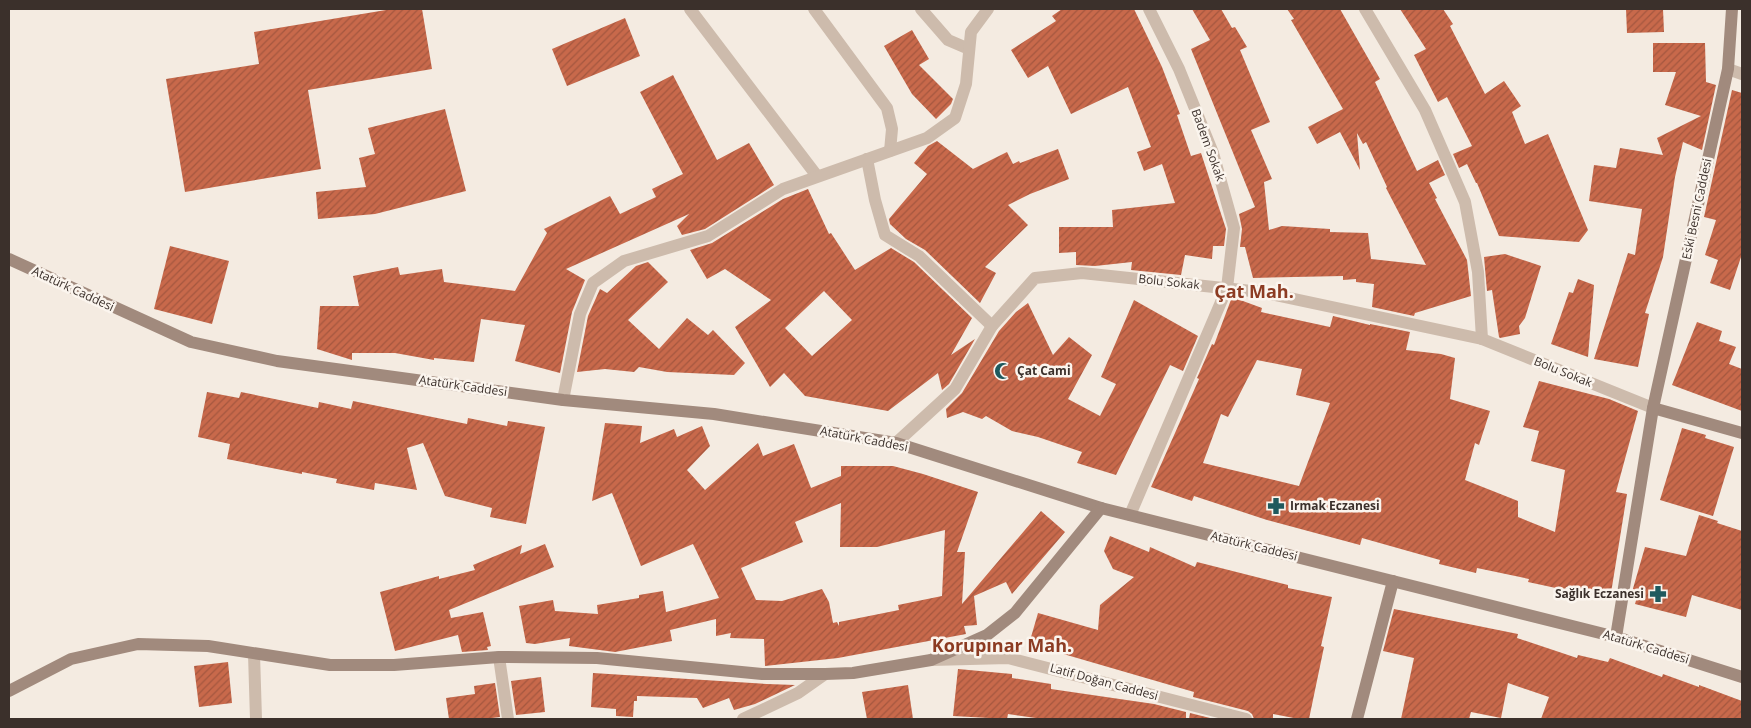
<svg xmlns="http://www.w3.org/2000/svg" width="1751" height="728" viewBox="0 0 1751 728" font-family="'Open Sans',sans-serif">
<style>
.building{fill:url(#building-hatch);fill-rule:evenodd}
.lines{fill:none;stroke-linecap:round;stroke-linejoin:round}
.lane{stroke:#cdbbac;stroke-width:12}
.street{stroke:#cdbbac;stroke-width:12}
.secondary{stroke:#a18a7d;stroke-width:12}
.labels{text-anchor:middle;stroke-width:5;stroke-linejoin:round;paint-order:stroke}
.street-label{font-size:12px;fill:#3b302b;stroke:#fbf5ee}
.poi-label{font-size:12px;font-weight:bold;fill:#3b302b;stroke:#fbf5ee;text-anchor:start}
.district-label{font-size:18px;font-weight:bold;fill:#8c3b22;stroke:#fbf5ee}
</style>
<defs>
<pattern id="building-hatch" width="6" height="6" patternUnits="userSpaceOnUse" patternTransform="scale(1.25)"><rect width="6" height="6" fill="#c8694b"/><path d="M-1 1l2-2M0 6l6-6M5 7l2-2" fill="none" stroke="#a4573f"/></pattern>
</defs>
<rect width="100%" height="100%" fill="#f4ebe1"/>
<g class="building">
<polygon points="392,9 422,9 432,69 308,90 321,169 185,192 166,79 259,64 254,32"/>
<polygon points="1062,9 1134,9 1162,67 1180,114 1177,115 1191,156 1201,153 1226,229 1224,246 1213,246 1212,259 1185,255 1181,275 1131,270 1132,262 1095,266 1076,265 1076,252 1059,253 1059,227 1113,227 1112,210 1175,203 1162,164 1144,171 1137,152 1151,147 1128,87 1071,114 1048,66 1028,78 1011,50 1056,21 1052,16"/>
<polygon points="1192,9 1221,9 1232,28 1235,27 1247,47 1240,50 1270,122 1251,130 1272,179 1264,182 1269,230 1282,226 1330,229 1330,232 1368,233 1371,259 1426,265 1386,188 1387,187 1366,142 1363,144 1357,133 1360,170 1340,132 1317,144 1308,127 1343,109 1291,20 1294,19 1287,9 1340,9 1380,79 1375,82 1417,171 1438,160 1445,175 1429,183 1437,198 1435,199 1467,260 1471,296 1415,313 1414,316 1372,307 1374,284 1356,282 1356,279 1343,280 1343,276 1253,278 1245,247 1240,247 1242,229 1239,214 1255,207 1191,49 1210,40"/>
<polygon points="1400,9 1443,9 1453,24 1450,26 1485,94 1504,81 1521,106 1512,112 1525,144 1548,134 1588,230 1579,242 1499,236 1477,183 1476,183 1467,164 1459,168 1453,154 1472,146 1447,97 1438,102 1414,55 1426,49"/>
<polygon points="1626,9 1663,9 1664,32 1627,33"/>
<polygon points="625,18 640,56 567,86 552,49"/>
<polygon points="912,30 929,59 919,65 953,99 951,104 936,119 912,94 884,46"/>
<polygon points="1653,43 1705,43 1706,82 1716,85 1702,150 1683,142 1675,177 1663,257 1645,313 1649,314 1638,367 1594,359 1628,253 1635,255 1642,209 1589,201 1594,165 1616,168 1620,148 1663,155 1657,138 1701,116 1665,105 1676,72 1653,72"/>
<polygon points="673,75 717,160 749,143 774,185 705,229 682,235 677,226 689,214 566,269 585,280 572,312 560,373 515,361 525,325 481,319 474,362 434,358 434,360 395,353 352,353 352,360 317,349 320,306 359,306 353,276 398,267 400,275 442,269 444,282 515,291 547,233 544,229 610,196 620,214 656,197 652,189 683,174 640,92"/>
<polygon points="1732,90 1742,93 1742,254 1730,290 1710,283 1718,260 1705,255 1716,220 1704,217"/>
<polygon points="445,109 466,191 375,214 318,219 316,192 366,187 359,158 375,154 368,128"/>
<polygon points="937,141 973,169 1007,152 1013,164 1019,161 1020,163 1058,149 1069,179 1030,194 1008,205 1028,225 985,267 996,273 980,303 925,250 906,239 890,224 889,219 927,174 914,163 928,146"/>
<path d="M808,189L829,234L831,233L855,270L891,248L914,262L972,318L951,355L975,339L949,384L942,390L938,373L888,411L805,396L784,373L770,387L735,327L771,300L725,269L707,279L690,250L712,243L783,199ZM824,291L852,320L812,356L785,328Z"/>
<polygon points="170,246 229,261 212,324 154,309"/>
<polygon points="1505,254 1541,266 1525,318 1519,326 1520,334 1500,338 1499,337 1492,290 1487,291 1484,257"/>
<polygon points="648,262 668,282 628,320 659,349 687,318 708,335 713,330 745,363 734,375 667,372 639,367 634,372 605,369 577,372 588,316 600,289 607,293 636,266"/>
<polygon points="1578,279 1594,285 1588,357 1551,344 1569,292 1573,293"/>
<path d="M1232,297L1262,308L1261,312L1330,327L1333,316L1370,325V324L1410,332L1406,350L1441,354L1455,358L1450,399L1490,411L1479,445L1475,443L1465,480L1518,501V517L1555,532L1565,470L1531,461L1539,431L1523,427L1539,381L1609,399L1638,411L1616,492L1627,494L1611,593L1566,587L1565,590L1528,582L1529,579L1477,568L1476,573L1439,564L1440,560L1362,538L1360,545L1267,520L1194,496L1192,501L1151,487L1199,379L1197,378L1212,344L1214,345ZM1257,360L1302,369L1296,395L1330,403L1299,486L1203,463L1221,414L1228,417Z"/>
<polygon points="1134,300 1198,336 1183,371 1170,365 1116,475 1077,463 1082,452 1038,437 1012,431 986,416 982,419 963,412 947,418 946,409 962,393 999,331 1016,312 1028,303 1053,355 1069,337 1092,355 1068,399 1100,416 1116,384 1101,377"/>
<polygon points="1697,322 1722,331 1719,341 1736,347 1729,364 1742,369 1742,411 1672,385"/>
<polygon points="207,392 239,398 241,392 318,408 319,402 351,409 353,401 467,424 468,418 507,426 508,421 545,427 526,524 490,517 492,508 445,496 423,443 407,448 417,490 375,483 374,490 336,483 337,479 302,472 302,474 227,459 230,444 198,437"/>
<path d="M605,423L642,426L640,443L674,429L677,437L702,426L710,446L687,470L705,490L758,443L763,456L794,444L811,488L841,476V466H893L923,474L978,492L957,552H965L962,604L1041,511L1065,532L1012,594L1006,582L974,596L977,625L964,626L966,634L838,658L765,666L764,639L730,638L731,633L716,636V619L670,630L672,641L615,652L569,646L570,638L535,644L526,643L519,606L553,600L555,611L598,614L597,605L639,598V595L663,591L666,612L719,598L693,544L641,566L612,493L592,501ZM841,503L840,547H877L945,530L942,596L898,605L899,610L839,622V626L837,622L833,623L829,602L822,589L782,601L756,600L741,568L803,542L795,522Z"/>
<polygon points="1682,428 1706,435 1705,438 1734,447 1713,516 1660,500"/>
<polygon points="1699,515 1718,521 1717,523 1742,531 1742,610 1692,595 1686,617 1635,604 1637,597 1631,596 1632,592 1645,547 1686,556"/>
<polygon points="1110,536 1149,552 1150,547 1195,567 1197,562 1288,585 1288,588 1332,597 1321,646 1324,647 1309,719 1299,719 1273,714 1273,719 1254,719 1252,714 1248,711 1193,697 1194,692 1029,644 1038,613 1098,630 1100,605 1134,577 1113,569 1104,551"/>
<polygon points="545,544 554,567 449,610 451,618 483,612 491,646 487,647 488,650 462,652 458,635 395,651 380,592 439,576 439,579 475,570 473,565 522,545 520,554"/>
<polygon points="1394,609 1518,634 1517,638 1577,658 1578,655 1608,662 1610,658 1662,677 1663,674 1699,687 1699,685 1742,701 1742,719 1541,719 1549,697 1508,683 1501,718 1471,712 1469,719 1401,719 1414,658 1383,651"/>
<polygon points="228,662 232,703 199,707 194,666"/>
<polygon points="958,669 1012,674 1012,678 1051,684 1051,689 1154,704 1186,712 1186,719 1043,719 1008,714 1007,719 953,716"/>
<polygon points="593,673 767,684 795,685 755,704 734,710 729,698 703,708 697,698 637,696 637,701 634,701 633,717 616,716 616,709 591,707"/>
<polygon points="541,677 545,712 516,715 511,681"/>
<polygon points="495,683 500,717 484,719 449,719 446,698 475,694 474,686"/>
<polygon points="908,685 913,719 867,719 862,692"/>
<polygon points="1190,713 1214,719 1189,719"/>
</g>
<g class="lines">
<g class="lane">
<polyline points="499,657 508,719"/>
<polyline points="743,719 798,693 825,674"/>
</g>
<g class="street">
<polyline points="690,9 817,176"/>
<polyline points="814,9 887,108 892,129 890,151"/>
<polyline points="921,9 948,40 969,49"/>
<polyline points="1365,9 1425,110 1465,202 1478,272 1482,339"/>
<polyline points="1728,69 1742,74"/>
<polyline points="867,159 875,200 885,235 919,256 992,326"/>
<polyline points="563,400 580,314 593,283 624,261 708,236 783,189 927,138 955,118 966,84 971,32 988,9"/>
<polyline points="896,443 955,389 992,326 1035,278 1082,273 1261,292 1482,339 1653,408"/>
<polyline points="1130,515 1227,288 1234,228 1213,153 1179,69 1149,9"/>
<polyline points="254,654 256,719"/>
<polyline points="931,660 1008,658 1246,719"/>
</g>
<g class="secondary">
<polyline points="9,259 191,342 277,361 563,400 714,414 896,443 1101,508 1616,637 1742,677"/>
<polyline points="1653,408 1742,433"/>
<polyline points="1616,637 1653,408 1728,69 1732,9"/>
<polyline points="9,691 71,659 138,644 208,646 330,665 394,665 499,657 597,658 762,674 825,674 853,673 931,660 987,635 1015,613 1101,508"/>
<polyline points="1357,719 1393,581"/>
</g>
</g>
<defs>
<g id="mosque-bare" transform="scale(1.35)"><path d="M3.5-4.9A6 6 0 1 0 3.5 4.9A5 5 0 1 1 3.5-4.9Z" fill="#1f5a5e" stroke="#fbf5ee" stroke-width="2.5" paint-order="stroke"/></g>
<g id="pharmacy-bare" transform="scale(1.35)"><path d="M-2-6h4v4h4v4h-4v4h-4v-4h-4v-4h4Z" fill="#1f5a5e" stroke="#fbf5ee" stroke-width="2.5" paint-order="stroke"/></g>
</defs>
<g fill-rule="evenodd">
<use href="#mosque-bare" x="1003" y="371"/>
<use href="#pharmacy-bare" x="1276" y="506"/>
<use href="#pharmacy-bare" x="1658" y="594"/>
</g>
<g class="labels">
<g class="street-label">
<text transform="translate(1208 145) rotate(70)" y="4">Badem Sokak</text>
<text transform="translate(1697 209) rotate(-78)" y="4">Eski Besni Caddesi</text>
<text transform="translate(1169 282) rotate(6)" y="4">Bolu Sokak</text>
<text transform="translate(73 289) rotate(25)" y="4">Atatürk Caddesi</text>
<text transform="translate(1563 372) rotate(22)" y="4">Bolu Sokak</text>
<text transform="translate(463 386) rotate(8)" y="4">Atatürk Caddesi</text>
<text transform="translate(864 439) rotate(11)" y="4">Atatürk Caddesi</text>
<text transform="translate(1254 546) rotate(14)" y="4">Atatürk Caddesi</text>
<text transform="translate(1646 647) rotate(17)" y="4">Atatürk Caddesi</text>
<text transform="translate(1104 682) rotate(15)" y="4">Latif Doğan Caddesi</text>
</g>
<g class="poi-label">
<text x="1017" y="375">Çat Cami</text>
<text x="1290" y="510">Irmak Eczanesi</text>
<text x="1644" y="598" text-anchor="end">Sağlık Eczanesi</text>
</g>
<g class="district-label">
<text x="1254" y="298">Çat Mah.</text>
<text x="1002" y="652">Korupınar Mah.</text>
</g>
</g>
<rect width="1751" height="728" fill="none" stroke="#3b302b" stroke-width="20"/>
</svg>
